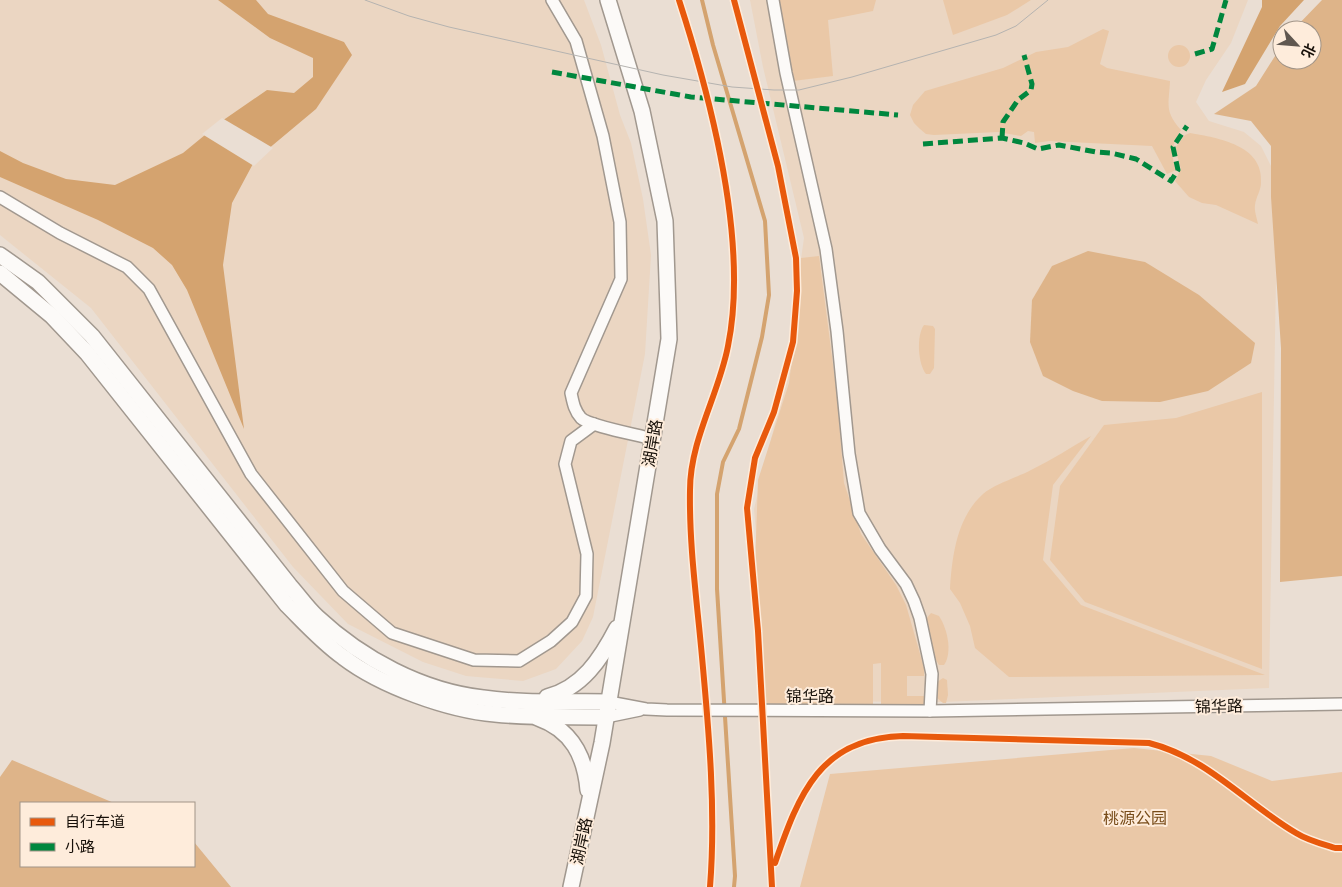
<svg xmlns="http://www.w3.org/2000/svg" width="1342" height="887" viewBox="0 0 1342 887" font-family="'Sofia Sans Condensed','Noto Sans SC',sans-serif">
<style>
.built{fill:#ebd6c2}
.green{fill:#eac8a7}
.forest{fill:#deb489}
.water{fill:#d4a36f}
.pier{fill:#eaded3}
.lines{fill:none;stroke-linecap:round;stroke-linejoin:round}
.stream{stroke:#d4a36f;stroke-width:4}
.minor-casing{stroke:#a1988f;stroke-width:14}
.tertiary-casing{stroke:#a1988f;stroke-width:18}
.minor{stroke:#fcfaf8;stroke-width:11}
.tertiary{stroke:#fcfaf8;stroke-width:15}
.tram{stroke:#b5b3b0;stroke-width:1}
.quiet{stroke:#00873e;stroke-width:5;stroke-dasharray:10 5;stroke-linecap:butt}
.cycleway-casing{stroke:#feecdb;stroke-width:9}
.cycleway{stroke:#e8590c;stroke-width:6}
.labels{text-anchor:middle;stroke-width:4;stroke-linejoin:round;paint-order:stroke}
.street-label{font-size:16px;fill:#160f08;stroke:#feecdb}
.park-label{font-size:16px;fill:#784c19;stroke:#feecdb}
</style>
<rect width="100%" height="100%" fill="#eaded3"/>
<g class="built">
<polygon points="0,0 584,0 601,45 620,115 631,143 643,199 651,255 645,354 593,617 582,641 556,669 523,681 466,676 423,662 348,624 293,567 91,308 0,235"/>
<polygon points="750,0 1248,0 1231,43 1206,80 1196,102 1209,121 1244,132 1261,146 1272,168 1276,278 1269,688 942,702 770,701 754,509 781,399 804,238 763,67"/>
</g>
<g class="green">
<polygon points="779,0 876,0 873,11 828,20 833,76 793,81"/>
<polygon points="943,0 1031,0 1007,15 953,35"/>
<path d="M1103,29L1109,31L1100,64L1107,68L1170,81C1169,105 1164,111 1181,130C1172,145 1170,153 1176,170L1167,174L1152,146L1049,141L1035,143L1034,132L1028,131L1021,136L998,132L934,135L926,134L920,129L914,123L910,115L913,105L925,91L1003,68L1036,52L1068,47Z"/>
<circle cx="1179" cy="56" r="11"/>
<path d="M1190,133C1218,138 1264,145 1261,183C1261,190 1256,197 1255,205C1254,211 1257,218 1258,224L1216,205L1202,203L1189,197L1175,181L1181,169L1175,148L1185,135Z"/>
<polygon points="819,256 837,396 844,483 861,534 896,585 906,605 924,668 924,676 907,676 907,696 924,696 924,704 881,705 881,663 873,664 873,705 765,705 755,568 758,480 789,383 801,289 801,258"/>
<path d="M924,325L933,326L935,329L934,368L930,374H926C918,364 916,336 924,325Z"/>
<polygon points="1262,392 1262,669 1085,602 1050,560 1060,486 1104,425 1176,418"/>
<path d="M1091,436L1053,485L1043,560L1081,605L1265,675L1009,677L975,648L970,626L960,603L950,589C952,556 957,517 983,494C993,485 1018,477 1031,470C1052,460 1071,447 1091,436Z"/>
<path d="M931,613L939,616C947,628 953,652 944,665H939C931,653 927,634 926,619Z"/>
<polygon points="943,678 947,680 948,695 946,703 943,703 937,698 937,682"/>
<polygon points="1134,748 1211,756 1272,781 1342,772 1342,887 800,887 830,774"/>
</g>
<g class="forest">
<polygon points="1322,0 1342,0 1342,576 1280,582 1281,348 1271,197 1271,146 1251,121 1214,114 1256,86 1282,45 1282,60 1312,60 1312,30 1293,30"/>
<polygon points="1088,251 1145,262 1199,295 1255,343 1251,363 1208,391 1160,402 1102,401 1073,391 1043,376 1030,342 1032,300 1052,266"/>
<polygon points="12,760 114,803 21,803 21,866 194,866 194,842 231,887 0,887 0,777"/>
</g>
<g class="water">
<polygon points="218,0 256,0 268,14 344,42 352,55 316,109 255,160 232,203 223,265 244,429 187,290 172,265 153,248 98,220 0,177 0,151 23,163 66,179 115,185 183,153 222,121 267,90 294,93 313,77 313,58 270,38"/>
<polygon points="1262,0 1304,0 1280,26 1245,84 1222,92 1262,7"/>
</g>
<polygon class="pier" points="222,118 273,148 254,166 202,134"/>
<g class="lines">
<polyline class="stream" points="702,0 713,45 765,221 769,295 762,337 739,429 723,462 717,494 717,589 735,876 734,887"/>
<g class="minor-casing">
<g id="minor">
<path d="M552,0L576,41L603,136L620,222L621,279L571,393C573,402 574,410 581,418C589,426 639,435 652,439"/>
<polyline points="773,0 786,73 826,249 837,331 849,454 859,513 880,549 906,584 914,601 920,618 932,674 930,711"/>
<polyline points="0,197 60,233 127,267 149,289 251,474 343,591 392,633 474,660 519,661 551,641 572,622 586,596 587,554 565,464 571,441 594,424"/>
<polyline points="609,702 646,709 667,710 930,711 1342,704"/>
<polyline points="606,717 640,710"/>
</g>
</g>
<g class="tertiary-casing">
<g id="tertiary">
<path d="M0,255L38,282L92,336L290,586C299,596 307,608 317,617C362,659 422,691 483,698C524,704 567,701 609,702"/>
<path d="M0,273L52,316L87,353L287,605C305,623 322,642 343,657C381,686 448,710 495,714C532,718 570,716 606,717"/>
<path d="M547,697C582,688 601,659 617,628"/>
<path d="M538,718C572,730 585,756 588,790"/>
<polyline points="571,887 602,743 669,339 665,221 642,111 608,0"/>
</g>
</g>
<use href="#minor" class="minor"/>
<use href="#tertiary" class="tertiary"/>
<polyline class="tram" points="365,0 409,16 449,27 663,75 732,87 774,90 799,90 852,77 996,35 1016,26 1048,0"/>
<g class="quiet">
<polyline points="1195,54 1212,49 1226,0"/>
<polyline points="552,72 691,97 898,115"/>
<polyline points="1002,138 1003,122 1018,100 1031,90 1032,84 1024,55"/>
<polyline points="923,144 1002,138 1024,143 1038,149 1059,145 1096,152 1111,153 1136,159 1171,181 1178,170 1173,147 1187,126"/>
</g>
<g class="cycleway-casing">
<g id="cycleway">
<path d="M679,0C711,99 749,243 728,346C719,394 690,440 690,490C689,546 697,601 702,657C709,732 716,812 710,887"/>
<polyline points="734,0 778,166 796,258 797,291 793,342 774,412 755,458 747,508 758,631 772,887"/>
<path d="M775,863C799,794 820,738 903,736L1149,743C1208,758 1245,803 1296,833C1307,840 1322,844 1335,848H1342"/>
</g>
</g>
<use href="#cycleway" class="cycleway"/>
</g>
<g class="labels">
<g class="street-label">
<text transform="translate(652 443) rotate(-80)" y="6">湖岸路</text>
<text x="810" y="702">锦华路</text>
<text transform="translate(1219 706) rotate(-1)" y="6">锦华路</text>
<text transform="translate(581 841) rotate(-78)" y="6">湖岸路</text>
</g>
<g class="park-label">
<text x="1135" y="824">桃源公园</text>
</g>
</g>
<rect x="20" y="802" width="175" height="65" fill="#feecdb" stroke="#a19487"/>
<rect x="30" y="818" width="25" height="8" fill="#e8590c" stroke="#a19487"/>
<text x="65" y="827" font-size="15" fill="#160f08">自行车道</text>
<rect x="30" y="843" width="25" height="8" fill="#00873e" stroke="#a19487"/>
<text x="65" y="852" font-size="15" fill="#160f08">小路</text>
<g transform="translate(1297 45) rotate(116)"><circle r="24" fill="#feecdb" stroke="#a19487"/>
<path d="M0-4L9 19L0 12L-9 19Z" fill="#60574f"/>
<text y="-8" font-size="14" font-weight="bold" text-anchor="middle" fill="#160f08">北</text>
</g>
</svg>
